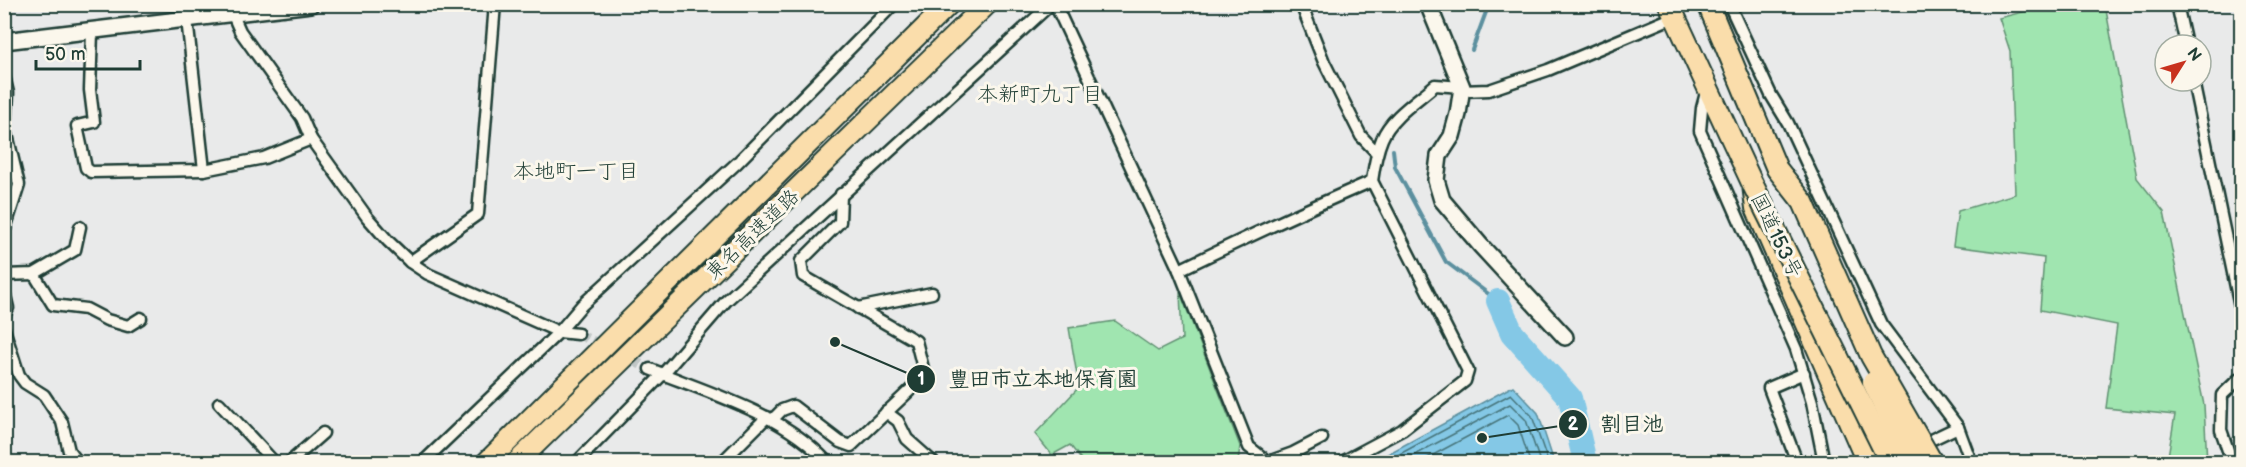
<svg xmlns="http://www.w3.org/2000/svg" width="2246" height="467" viewBox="0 0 2246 467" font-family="'Balsamiq Sans','Klee One',sans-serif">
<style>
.green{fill:#a0e5b0;stroke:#609172;stroke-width:1.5}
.water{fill:#84c8e6;stroke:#5c909f;stroke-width:1.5}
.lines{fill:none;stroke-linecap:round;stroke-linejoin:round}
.shore{stroke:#47757b;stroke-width:1.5}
.stream{stroke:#5c909f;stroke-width:4}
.river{stroke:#84c8e6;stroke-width:24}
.street-tunnel{stroke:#c1c7c6;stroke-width:10;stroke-dasharray:10 5;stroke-linecap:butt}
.street-casing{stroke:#1f3d34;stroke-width:15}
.secondary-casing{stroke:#1f3d34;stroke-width:20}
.highway-casing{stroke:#1f3d34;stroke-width:24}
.street{stroke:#fbf7ec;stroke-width:10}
.secondary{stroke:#fbf7ec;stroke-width:15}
.highway{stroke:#faddab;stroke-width:20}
.highway-bridge-casing{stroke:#1f3d34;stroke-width:24;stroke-linecap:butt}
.highway-bridge{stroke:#faddab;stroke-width:20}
.labels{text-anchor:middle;stroke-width:6;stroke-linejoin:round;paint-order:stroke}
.street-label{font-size:20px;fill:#1f3d34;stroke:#fbf7ec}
.neighbourhood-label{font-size:21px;fill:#1f3d34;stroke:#fbf7ec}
.leader{fill:none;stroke:#1f3d34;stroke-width:2}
.callout-dot{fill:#1f3d34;stroke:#fbf7ec;stroke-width:2}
.mark-label{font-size:18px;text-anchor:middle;font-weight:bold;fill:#fff}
.callout-label{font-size:21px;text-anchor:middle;font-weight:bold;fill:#1f3d34;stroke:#fbf7ec;stroke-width:6;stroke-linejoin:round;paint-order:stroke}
</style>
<rect width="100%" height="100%" fill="#e9eaea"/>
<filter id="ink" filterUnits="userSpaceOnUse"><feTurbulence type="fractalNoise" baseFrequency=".0167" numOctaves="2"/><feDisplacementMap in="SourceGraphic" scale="12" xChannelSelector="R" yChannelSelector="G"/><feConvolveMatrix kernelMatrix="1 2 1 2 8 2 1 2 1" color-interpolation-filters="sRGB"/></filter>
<g filter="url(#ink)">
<g class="green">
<polygon points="2050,5 2095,5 2106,10 2137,178 2164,212 2204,405 2207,462 2167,462 2175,415 2106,408 2117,325 2040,310 2044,258 1953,246 1958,211 2015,194 2010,51 1999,18"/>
<polygon points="1180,292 1240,446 1238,462 1083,462 1070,445 1052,455 1035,434 1079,387 1069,328 1115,321 1158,351 1182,339"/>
</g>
<polygon class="water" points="1513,386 1538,413 1554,462 1373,462"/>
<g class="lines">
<g class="shore">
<polyline points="1385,462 1511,394 1532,416 1548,462"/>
<polyline points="1401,462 1510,404 1526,420 1540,462"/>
<polyline points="1420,462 1508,415 1518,425 1530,462"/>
</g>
<g class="stream">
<polyline points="1472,50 1489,4"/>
<polyline points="1393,150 1395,167 1446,262 1498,301"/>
</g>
<polyline class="river" points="1498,301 1512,333 1570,398 1585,462"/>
<polyline class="street-tunnel" points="578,334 650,369"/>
<g class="street-casing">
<g id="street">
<polyline points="1055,4 1179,270 1249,447 1268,462 1293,453 1322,438"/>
<polyline points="1301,4 1324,62 1361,136 1377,153"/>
<polyline points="1729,4 1771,95 1788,123 1881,324 1958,427 1971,462"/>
<polyline points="2177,4 2186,45"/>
<polyline points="233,15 240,31 302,118 311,139 367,217 388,241 410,262 428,274 559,332 578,334"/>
<polyline points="187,19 204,170"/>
<polyline points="92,32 90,90 94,122 77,126 86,168 91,172 204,170 264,158 311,139"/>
<polyline points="4,76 8,93 6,130 19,185 4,232"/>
<polyline points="2193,81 2242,316"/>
<polyline points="1707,89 1702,108 1700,131 1796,349 1812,402 1824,462"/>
<polyline points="1461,91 1489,90 1548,70 1674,17"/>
<polyline points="410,262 478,214 495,4"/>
<path d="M1179,270C1243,239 1307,209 1372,181"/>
<polyline points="34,274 53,305 86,309 107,320 128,326 141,318"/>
<polyline points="4,275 34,274 75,250 80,227"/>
<polyline points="4,291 8,308 4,316"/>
<polyline points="858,308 932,293"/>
<polyline points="4,329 19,375 25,383 44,395 62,422 69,451 78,462"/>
<path d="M650,369C709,393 784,414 827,462"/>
<polyline points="219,403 274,462"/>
<polyline points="886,412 898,421 907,439 933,462"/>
<polyline points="772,420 782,410 793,406 840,442 851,446 925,376 916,341 803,276 801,261 840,222 841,194"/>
<polyline points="1918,446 1958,427"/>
<polyline points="290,462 323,433"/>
<polyline points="423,462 559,332 582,305 737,163 894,4"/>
<polyline points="577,462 663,374 726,301 1051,4"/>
<polyline points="722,462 767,417"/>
<path d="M1342,462L1402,430L1465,381L1468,371L1372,181C1374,167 1376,153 1382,139C1391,117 1417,101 1435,85L1462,87"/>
<polyline points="1797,462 1769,388 1804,373"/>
<polyline points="2232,462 2221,430 2222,395 2242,376"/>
</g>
</g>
<g class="secondary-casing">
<g id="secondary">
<polyline points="1428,4 1462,87 1458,114 1452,136 1439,156 1436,180 1442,200 1481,246 1565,337"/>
<polyline points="4,41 311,4"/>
</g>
</g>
<g class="highway-casing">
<g id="highway">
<polyline points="1669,4 1753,185 1756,208 1867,462"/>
<polyline points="1708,4 1777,169"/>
<polyline points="487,462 949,4"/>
<polyline points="517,462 987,4"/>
</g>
</g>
<use href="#street" class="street"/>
<use href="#secondary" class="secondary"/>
<use href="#highway" class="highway"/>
<g class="highway-bridge-casing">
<g id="highway-bridge">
<polyline points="1777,169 1803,202 1871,356 1932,462"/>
<polyline points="1753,185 1890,462"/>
<polyline points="1873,382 1910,462"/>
</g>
</g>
<use href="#highway-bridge" class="highway-bridge"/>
</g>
</g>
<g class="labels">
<g class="street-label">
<text transform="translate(752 234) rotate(-44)" y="7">東名高速道路</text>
<text transform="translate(1777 235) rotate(64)" y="7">国道153号</text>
</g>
<g class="neighbourhood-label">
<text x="1040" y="101">本新町九丁目</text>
<text x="576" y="178">本地町一丁目</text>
</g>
</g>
<path class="leader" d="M835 342L921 379M1482 438L1573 424"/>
<g class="callout-dot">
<circle cx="835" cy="342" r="6"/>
<circle cx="1482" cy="438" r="6"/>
<circle cx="921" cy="379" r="15"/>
<circle cx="1573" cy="424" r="15"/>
</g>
<g class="mark-label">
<text x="921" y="385">1</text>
<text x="1573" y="430">2</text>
</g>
<g class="callout-label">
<text x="1043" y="386">豊田市立本地保育園</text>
<text x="1632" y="431">割目池</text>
</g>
<rect width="2246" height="467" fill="none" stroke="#fbf7ec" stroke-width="24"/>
<rect x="12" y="12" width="2222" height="443" fill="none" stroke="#1f3d34" stroke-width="2" filter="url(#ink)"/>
<g transform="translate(2183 63) rotate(53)"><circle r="28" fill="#fbf7ec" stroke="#a3ada2" stroke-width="1.5"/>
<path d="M0-4.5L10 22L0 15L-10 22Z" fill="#c8321e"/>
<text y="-9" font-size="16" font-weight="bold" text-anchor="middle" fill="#1f3d34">N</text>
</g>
<path d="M36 60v9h104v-9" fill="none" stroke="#1f3d34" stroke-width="3"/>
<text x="45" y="60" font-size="18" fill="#1f3d34" stroke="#fbf7ec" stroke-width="4.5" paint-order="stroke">50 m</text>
</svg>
